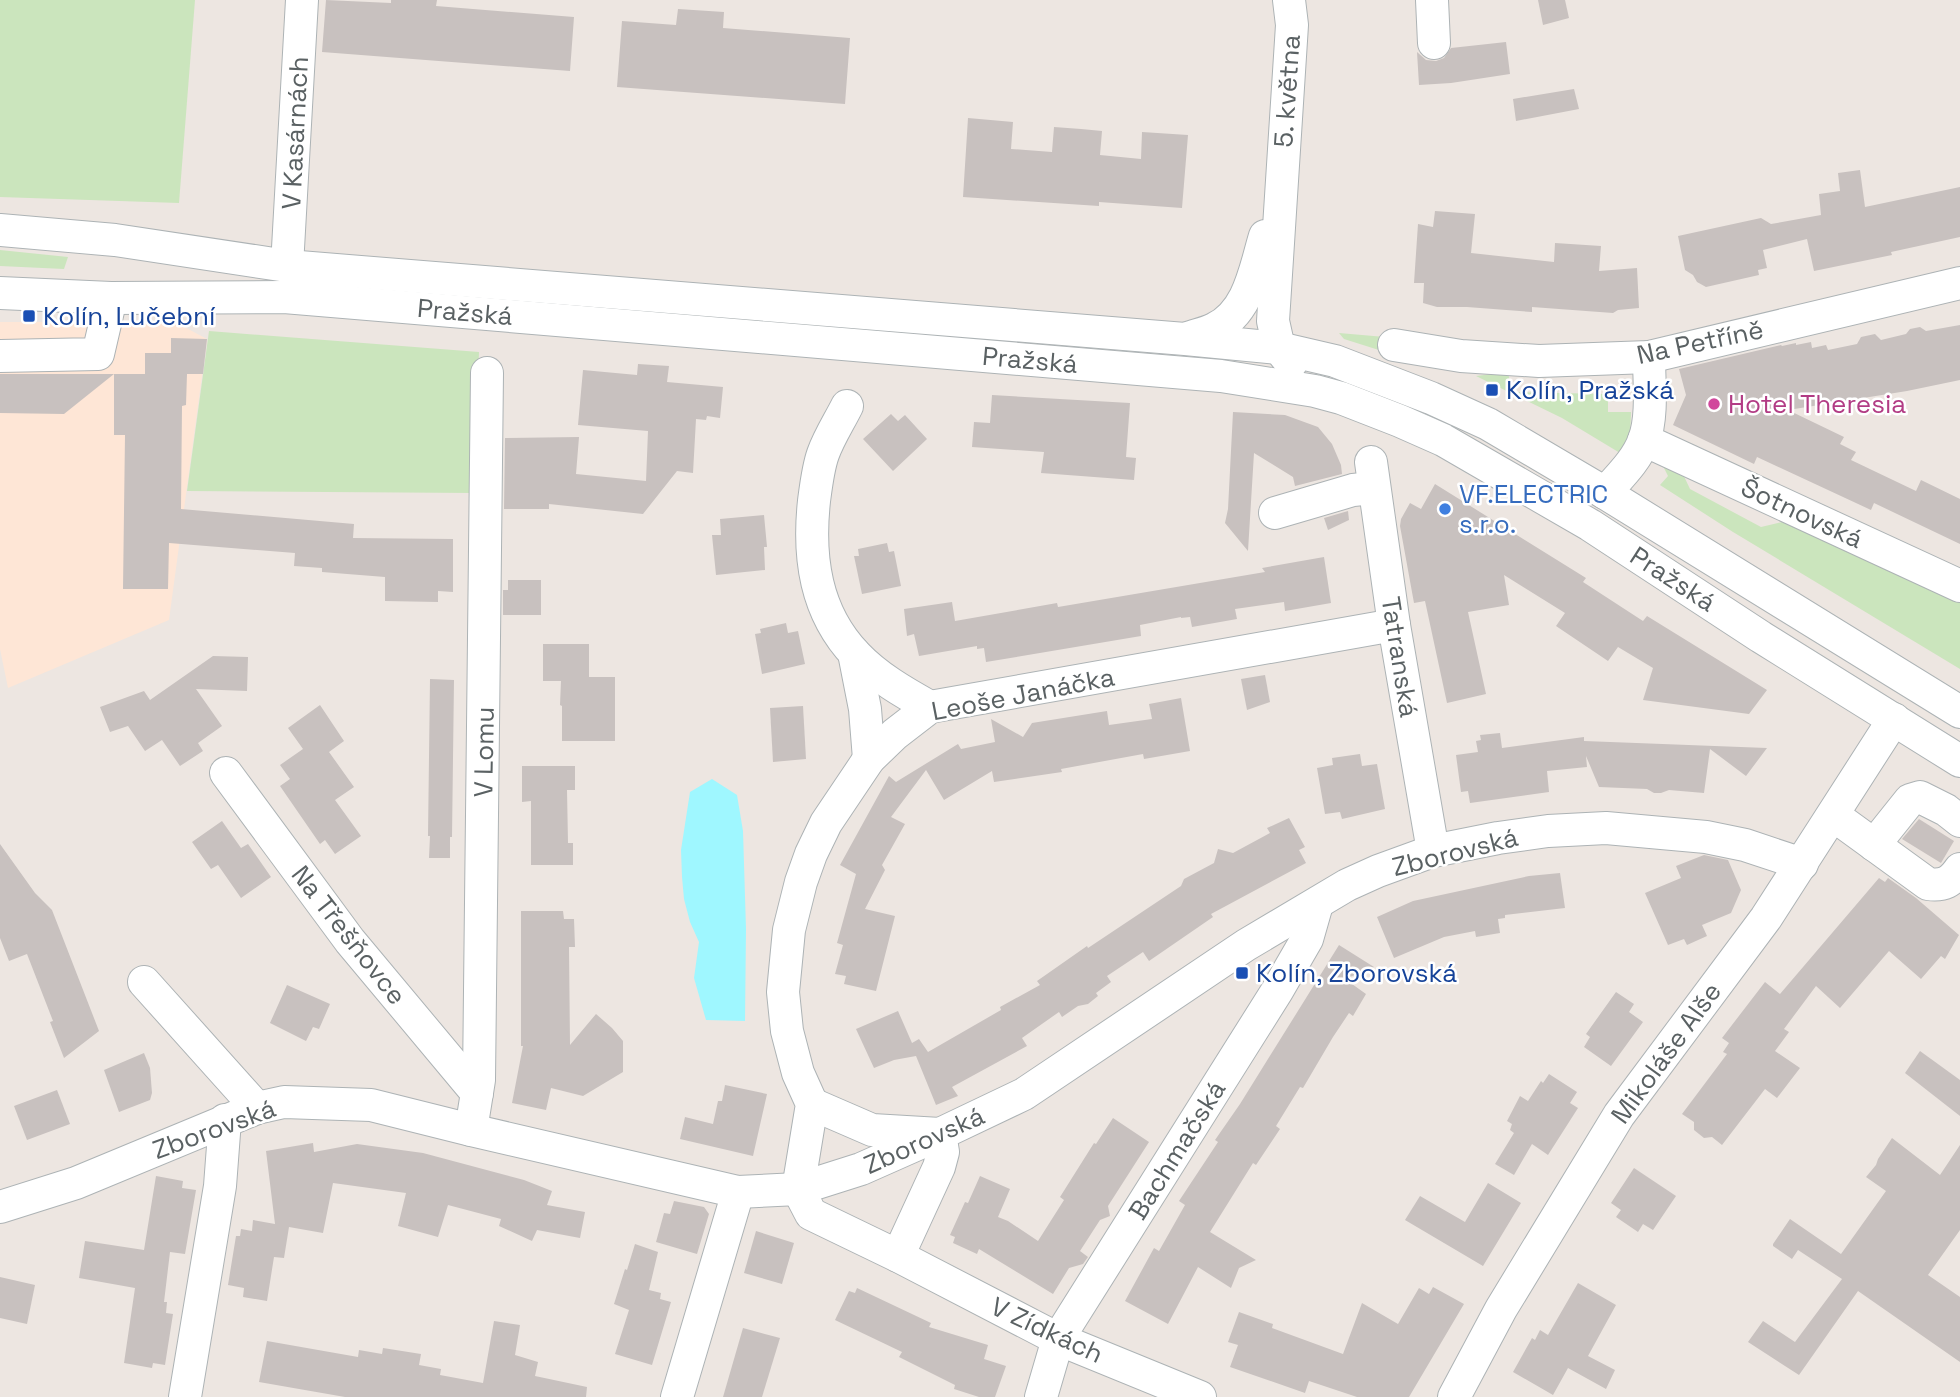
<svg xmlns="http://www.w3.org/2000/svg" width="1960" height="1397" viewBox="0 0 1960 1397" font-family="'Space Grotesk',sans-serif">
<style>
.commercial{fill:#fee6d6}
.green{fill:#cbe5bd}
.water{fill:#9ff7ff}
.building{fill:#c8c1bf}
.lines{fill:none;stroke-linecap:round;stroke-linejoin:round}
.minor-casing{stroke:#adb3b5;stroke-width:34}
.minor{stroke:#fff;stroke-width:32}
.transit-dot{fill:#1a4fb4;stroke:#fff;stroke-width:2.5}
.hotel-dot{fill:#d1479c;stroke:#fff;stroke-width:2.5}
.shop-dot{fill:#3f7fe0;stroke:#fff;stroke-width:2.5}
.labels{text-anchor:middle;stroke-width:5;stroke-linejoin:round;paint-order:stroke}
.street-label{font-size:26px;fill:#5a6163;stroke:#fff}
.transit-label{font-size:26px;fill:#164399;stroke:#fff;text-anchor:start}
.hotel-label{font-size:26px;fill:#b23c85;stroke:#fff;text-anchor:start}
.shop-label{font-size:26px;fill:#366cbe;stroke:#fff;text-anchor:start}
</style>
<rect width="100%" height="100%" fill="#ede6e1"/>
<polygon class="commercial" points="0,322 175,322 207,339 169,620 8,688 0,649"/>
<g class="green">
<polygon points="0,0 195,0 179,203 0,197"/>
<polygon points="0,250 68,257 64,269 0,266"/>
<polygon points="209,331 479,352 474,493 187,491"/>
<polygon points="1339,333 1385,337 1382,351 1344,339"/>
<polygon points="1508,372 1512,392 1608,394 1608,412 1631,412 1630,439 1620,453 1562,418 1476,376"/>
<polygon points="1660,460 1681,470 1690,489 1761,527 1782,522 1960,601 1960,669 1733,532 1660,485 1668,476"/>
</g>
<polygon class="water" points="712,779 737,795 743,831 746,929 745,1021 706,1020 694,978 699,942 690,922 684,899 682,877 681,850 690,792"/>
<g class="building">
<polygon points="326,0 391,3 391,0 437,0 436,6 574,17 570,71 322,52"/>
<polygon points="1538,0 1565,0 1569,18 1543,25"/>
<polygon points="678,9 724,12 723,28 850,38 845,104 617,87 622,21 676,25"/>
<polygon points="1506,42 1510,74 1451,83 1419,85 1417,52 1426,60 1436,61 1444,58 1451,48"/>
<polygon points="1574,89 1579,109 1516,121 1513,99"/>
<polygon points="968,118 1013,122 1011,149 1052,152 1054,127 1081,129 1102,131 1100,155 1141,159 1142,132 1188,135 1182,208 1099,202 1099,206 963,197"/>
<polygon points="1860,170 1865,207 1960,187 1960,237 1891,252 1892,255 1814,271 1807,239 1763,250 1767,268 1758,270 1759,275 1706,287 1697,282 1693,275 1685,270 1678,236 1761,218 1771,224 1821,215 1819,194 1840,191 1838,173"/>
<polygon points="1435,211 1475,214 1471,253 1554,262 1555,243 1601,246 1599,271 1637,268 1639,308 1618,310 1613,313 1532,307 1532,312 1467,307 1437,307 1423,303 1424,283 1414,283 1418,224 1433,227"/>
<polygon points="1960,325 1960,380 1907,391 1788,410 1844,437 1840,444 1856,452 1851,460 1916,491 1921,480 1960,499 1960,544 1874,503 1871,510 1757,457 1754,464 1673,425 1686,395 1679,369 1781,345 1782,346 1796,343 1796,345 1811,342 1812,348 1826,345 1828,350 1857,344 1861,337 1875,334 1881,340 1906,334 1910,329 1920,327 1926,331"/>
<polygon points="171,338 207,339 203,374 187,374 186,405 182,406 181,509 354,524 353,538 453,539 453,592 438,591 438,602 385,601 385,577 322,572 322,568 294,566 295,553 169,543 168,589 123,589 125,435 114,435 114,374 64,414 0,413 0,374 145,374 145,353 171,353"/>
<polygon points="638,364 669,366 667,382 723,387 720,418 707,416 706,420 696,419 693,473 677,471 643,514 549,504 549,509 504,509 505,438 579,437 576,474 646,481 648,431 578,425 583,370 637,375"/>
<polygon points="992,395 1130,403 1126,457 1136,458 1134,480 1041,473 1044,452 972,447 974,422 990,423"/>
<polygon points="1233,412 1285,415 1318,427 1332,444 1341,465 1342,474 1295,486 1293,477 1254,453 1248,551 1225,523 1228,509"/>
<polygon points="891,414 898,421 905,415 927,439 893,471 863,439"/>
<polygon points="1435,484 1586,578 1583,582 1643,621 1647,616 1767,690 1749,714 1643,700 1653,668 1618,647 1608,661 1556,626 1565,613 1504,575 1509,605 1468,612 1486,694 1447,703 1425,601 1414,603 1400,526 1401,519 1410,503 1421,509"/>
<polygon points="1348,511 1349,520 1328,530 1324,518"/>
<polygon points="764,515 767,547 764,547 765,570 716,575 712,535 721,535 720,519"/>
<polygon points="887,543 889,552 894,551 901,586 862,594 854,556 859,556 858,549"/>
<polygon points="1324,557 1331,603 1285,611 1284,602 1235,609 1237,619 1192,627 1190,617 1181,618 1181,617 1140,625 1141,636 986,662 984,648 977,649 977,646 919,656 914,634 907,636 904,609 952,602 955,621 1057,603 1058,607 1265,572 1262,568"/>
<polygon points="508,580 541,580 541,615 503,615 503,590 508,590"/>
<polygon points="786,623 788,633 798,631 805,664 762,674 755,634 761,633 760,629"/>
<polygon points="543,644 589,644 589,677 615,677 615,741 562,741 562,706 560,705 561,681 543,681"/>
<polygon points="213,656 248,657 247,691 196,689 222,726 198,743 203,751 180,766 162,740 145,751 128,726 110,732 100,707 144,691 150,700"/>
<polygon points="1265,675 1270,702 1247,710 1241,679"/>
<polygon points="430,679 454,680 452,837 450,837 450,858 429,858 430,836 428,836"/>
<polygon points="1181,698 1190,751 1144,759 1143,754 1061,769 1062,772 994,782 992,771 944,800 926,770 891,817 905,824 882,865 885,870 865,909 895,916 876,991 844,984 846,976 835,974 843,945 837,943 856,874 840,865 889,776 896,782 958,744 961,749 995,742 991,719 1023,737 1032,723 1107,711 1109,725 1152,719 1149,704"/>
<polygon points="320,705 344,741 329,752 354,787 335,800 361,836 335,854 325,840 320,844 280,786 290,779 280,765 303,749 288,728"/>
<polygon points="803,706 806,759 773,762 770,708"/>
<polygon points="1500,733 1502,748 1584,737 1584,741 1767,748 1746,776 1710,749 1704,793 1669,790 1661,793 1654,793 1647,789 1599,787 1586,756 1587,767 1547,771 1549,792 1470,803 1468,791 1461,792 1456,755 1478,752 1476,741 1481,740 1480,735"/>
<polygon points="1360,754 1362,766 1377,764 1385,809 1342,819 1340,812 1325,814 1317,768 1333,765 1332,758"/>
<polygon points="522,766 575,766 575,790 567,790 568,843 573,843 573,865 531,865 531,801 522,802"/>
<polygon points="1289,818 1305,847 1299,850 1306,863 1211,914 1213,917 1149,961 1143,952 1107,976 1111,982 1096,993 1098,996 1088,1004 1078,1006 1062,1017 1059,1012 1022,1038 1027,1046 952,1087 958,1096 936,1105 916,1056 894,1060 874,1068 856,1029 898,1011 912,1043 919,1039 928,1052 1001,1010 1000,1007 1040,985 1037,981 1087,946 1088,948 1181,886 1184,879 1214,863 1218,849 1233,853 1270,833 1267,828"/>
<polygon points="1919,819 1954,841 1941,863 1902,839"/>
<polygon points="222,821 241,848 248,844 271,877 241,898 218,865 211,869 192,842"/>
<polygon points="0,844 35,893 52,910 99,1031 64,1058 50,1022 53,1021 27,954 9,961 0,938"/>
<polygon points="1704,855 1728,860 1741,890 1731,913 1702,925 1707,936 1687,945 1684,939 1668,945 1645,893 1681,878 1676,866"/>
<polygon points="1560,873 1565,908 1505,915 1505,918 1498,919 1500,933 1476,937 1475,931 1444,937 1394,958 1377,917 1413,901 1529,876"/>
<polygon points="1879,878 1885,882 1888,878 1916,898 1959,935 1945,959 1941,956 1921,979 1889,951 1840,1008 1816,986 1784,1029 1789,1032 1775,1051 1800,1068 1777,1098 1765,1089 1722,1145 1712,1137 1704,1138 1694,1130 1694,1122 1682,1114 1727,1054 1723,1052 1729,1043 1722,1038 1765,982 1780,994"/>
<polygon points="521,911 563,911 564,919 574,919 575,947 569,947 570,1045 596,1014 612,1028 623,1041 623,1072 583,1096 551,1088 546,1110 512,1103 523,1046 521,1046"/>
<polygon points="1339,945 1374,967 1345,979 1366,994 1353,1016 1349,1013 1333,1037 1303,1088 1300,1087 1276,1126 1280,1129 1256,1165 1253,1163 1210,1232 1256,1260 1239,1268 1231,1288 1198,1267 1168,1324 1125,1301 1154,1248 1159,1251 1185,1205 1179,1201 1218,1142 1215,1140 1240,1104"/>
<polygon points="287,985 330,1004 319,1029 313,1027 306,1041 270,1023"/>
<polygon points="1616,992 1634,1004 1629,1012 1643,1022 1611,1066 1584,1047 1590,1037 1586,1034"/>
<polygon points="1920,1051 1960,1080 1960,1116 1905,1073"/>
<polygon points="144,1053 150,1068 152,1093 150,1100 119,1112 104,1070"/>
<polygon points="1549,1074 1577,1092 1570,1103 1578,1108 1548,1155 1532,1144 1514,1175 1495,1164 1514,1133 1510,1130 1512,1124 1507,1121 1520,1096 1528,1101 1541,1081 1543,1083"/>
<polygon points="725,1085 767,1094 753,1156 680,1139 685,1117 713,1124 718,1101 722,1101"/>
<polygon points="57,1090 70,1124 27,1140 14,1106"/>
<polygon points="1113,1118 1149,1142 1108,1206 1110,1216 1100,1220 1080,1251 1088,1257 1083,1264 1069,1268 1053,1294 979,1249 977,1254 953,1243 955,1237 950,1235 965,1202 968,1203 980,1176 1010,1189 998,1217 1008,1221 1038,1241 1064,1200 1060,1197 1094,1143 1096,1144"/>
<polygon points="1892,1138 1940,1175 1960,1145 1960,1230 1928,1275 1960,1297 1960,1362 1858,1291 1799,1375 1748,1342 1763,1321 1795,1342 1842,1279 1798,1250 1792,1259 1773,1246 1773,1244 1790,1219 1841,1254 1886,1191 1866,1177 1876,1165 1878,1159"/>
<polygon points="313,1143 314,1152 357,1144 423,1153 524,1180 552,1191 547,1205 585,1212 580,1238 537,1230 532,1241 499,1226 501,1219 448,1205 438,1237 398,1226 406,1193 333,1183 323,1233 289,1227 284,1258 274,1257 267,1301 243,1297 244,1288 228,1285 236,1236 240,1236 241,1229 252,1231 253,1220 275,1224 266,1151"/>
<polygon points="1634,1168 1676,1196 1653,1230 1643,1224 1638,1232 1616,1217 1621,1210 1611,1203"/>
<polygon points="156,1176 183,1181 182,1188 196,1190 185,1254 170,1252 164,1302 167,1302 166,1313 173,1314 165,1365 153,1363 152,1368 124,1363 135,1288 79,1278 85,1241 144,1250"/>
<polygon points="1488,1183 1521,1203 1483,1266 1405,1220 1420,1196 1465,1222"/>
<polygon points="674,1201 704,1207 709,1214 697,1254 656,1242 664,1213 670,1214"/>
<polygon points="756,1231 794,1243 782,1284 744,1273"/>
<polygon points="635,1244 658,1252 649,1290 661,1293 660,1299 671,1302 652,1365 615,1354 629,1310 614,1304 625,1269 627,1270"/>
<polygon points="0,1277 35,1285 27,1324 0,1318"/>
<polygon points="1578,1283 1616,1305 1588,1356 1615,1370 1606,1389 1568,1368 1553,1395 1513,1372 1532,1338 1535,1340 1540,1330 1548,1335"/>
<polygon points="1433,1287 1464,1304 1409,1397 1357,1397 1309,1381 1305,1393 1230,1367 1238,1345 1228,1342 1239,1312 1273,1324 1272,1328 1343,1354 1362,1303 1398,1324 1419,1288 1429,1294"/>
<polygon points="857,1288 931,1323 929,1327 988,1345 984,1359 1006,1366 995,1397 979,1397 954,1389 955,1385 899,1357 902,1352 835,1320 849,1291 855,1293"/>
<polygon points="494,1321 520,1325 515,1355 538,1362 535,1376 587,1387 586,1397 345,1397 259,1382 267,1341 358,1357 359,1350 382,1354 383,1348 421,1354 419,1365 441,1369 440,1375 483,1383"/>
<polygon points="743,1328 780,1338 762,1397 723,1397"/>
</g>
<g class="lines">
<g class="minor-casing">
<g id="minor">
<polyline points="1289,0 1292,25 1273,321 1279,348 1291,363"/>
<polyline points="1432,0 1434,43"/>
<polyline points="0,230 115,240 287,266 1185,339 1279,348 1335,361 1431,398 1488,424 1605,493 1960,712"/>
<polyline points="287,266 302,0"/>
<polyline points="0,293 111,298 284,297 1221,376 1315,391 1341,398 1400,421 1443,440 1590,525 1761,637 1960,761"/>
<path d="M1188,338C1196,335 1206,333 1214,329C1249,313 1255,269 1265,236"/>
<polyline points="1394,345 1461,356 1539,361 1649,357 1960,283"/>
<polyline points="0,356 98,354 111,298"/>
<path d="M847,406C839,422 829,437 823,454C818,468 816,486 814,501C808,557 815,612 856,655C877,677 903,692 930,707"/>
<polyline points="1644,440 1960,586"/>
<polyline points="1371,462 1394,625 1433,851"/>
<path d="M1605,493C1619,477 1637,460 1644,440C1653,417 1649,381 1649,357"/>
<polyline points="1275,513 1353,490 1373,488"/>
<polyline points="854,653 865,709 869,759"/>
<polyline points="226,773 350,941 477,1093"/>
<path d="M1833,815L1928,884C1944,886 1951,882 1960,869"/>
<polyline points="1874,845 1910,800 1920,797 1946,810 1960,821"/>
<polyline points="144,982 257,1108"/>
<polyline points="812,1104 872,1130 940,1134 943,1152 939,1167 898,1256"/>
<polyline points="471,1130 479,1080 487,373"/>
<polyline points="0,1207 76,1183 257,1108 284,1102 371,1105 471,1130 738,1192 798,1189 861,1169 940,1134 1024,1094 1246,945 1347,885 1378,871 1433,851 1498,838 1548,831 1606,828 1706,837 1745,845 1802,864"/>
<polyline points="185,1397 220,1186 225,1120"/>
<polyline points="677,1397 738,1192"/>
<polyline points="1041,1397 1058,1339 1277,991 1307,939 1317,904"/>
<polyline points="1200,1397 1058,1339 898,1256 811,1214 798,1189 812,1104 798,1073 787,1031 783,992 789,930 801,882 811,854 826,823 869,759 895,734 930,707 1394,625"/>
<polyline points="1454,1397 1501,1309 1619,1115 1766,918 1894,719"/>
</g>
</g>
<use href="#minor" class="minor"/>
</g>
<g class="transit-dot">
<rect x="22" y="309" width="14" height="14" rx="3.5"/>
<rect x="1485" y="383" width="14" height="14" rx="3.5"/>
<rect x="1235" y="966" width="14" height="14" rx="3.5"/>
</g>
<circle class="hotel-dot" cx="1714" cy="404" r="7"/>
<circle class="shop-dot" cx="1445" cy="509" r="7"/>
<g class="labels">
<g class="street-label">
<text transform="translate(1287 91) rotate(-86)" y="9">5. května</text>
<text transform="translate(295 133) rotate(-87)" y="9">V Kasárnách</text>
<text transform="translate(465 312) rotate(5)" y="9">Pražská</text>
<text transform="translate(1700 342) rotate(-12)" y="9">Na Petříně</text>
<text transform="translate(1030 360) rotate(5)" y="9">Pražská</text>
<text transform="translate(1802 513) rotate(25)" y="9">Šotnovská</text>
<text transform="translate(1673 579) rotate(33)" y="9">Pražská</text>
<text transform="translate(1400 657) rotate(81)" y="9">Tatranská</text>
<text transform="translate(1023 694) rotate(-11)" y="9">Leoše Janáčka</text>
<text transform="translate(484 752) rotate(-89)" y="9">V Lomu</text>
<text transform="translate(1455 852) rotate(-14)" y="9">Zborovská</text>
<text transform="translate(349 935) rotate(52)" y="9">Na Třešňovce</text>
<text transform="translate(1666 1053) rotate(-54)" y="9">Mikoláše Alše</text>
<text transform="translate(214 1129) rotate(-20)" y="9">Zborovská</text>
<text transform="translate(924 1140) rotate(-24)" y="9">Zborovská</text>
<text transform="translate(1177 1150) rotate(-58)" y="9">Bachmačská</text>
<text transform="translate(1047 1330) rotate(25)" y="9">V Zídkách</text>
</g>
<g class="transit-label">
<text x="43" y="325">Kolín, Lučební</text>
<text x="1506" y="399">Kolín, Pražská</text>
<text x="1256" y="982">Kolín, Zborovská</text>
</g>
<g class="hotel-label">
<text x="1728" y="413">Hotel Theresia</text>
</g>
<g class="shop-label">
<text x="1459" y="503">VF.ELECTRIC<tspan x="1459" dy="30">s.r.o.</tspan></text>
</g>
</g>
</svg>
